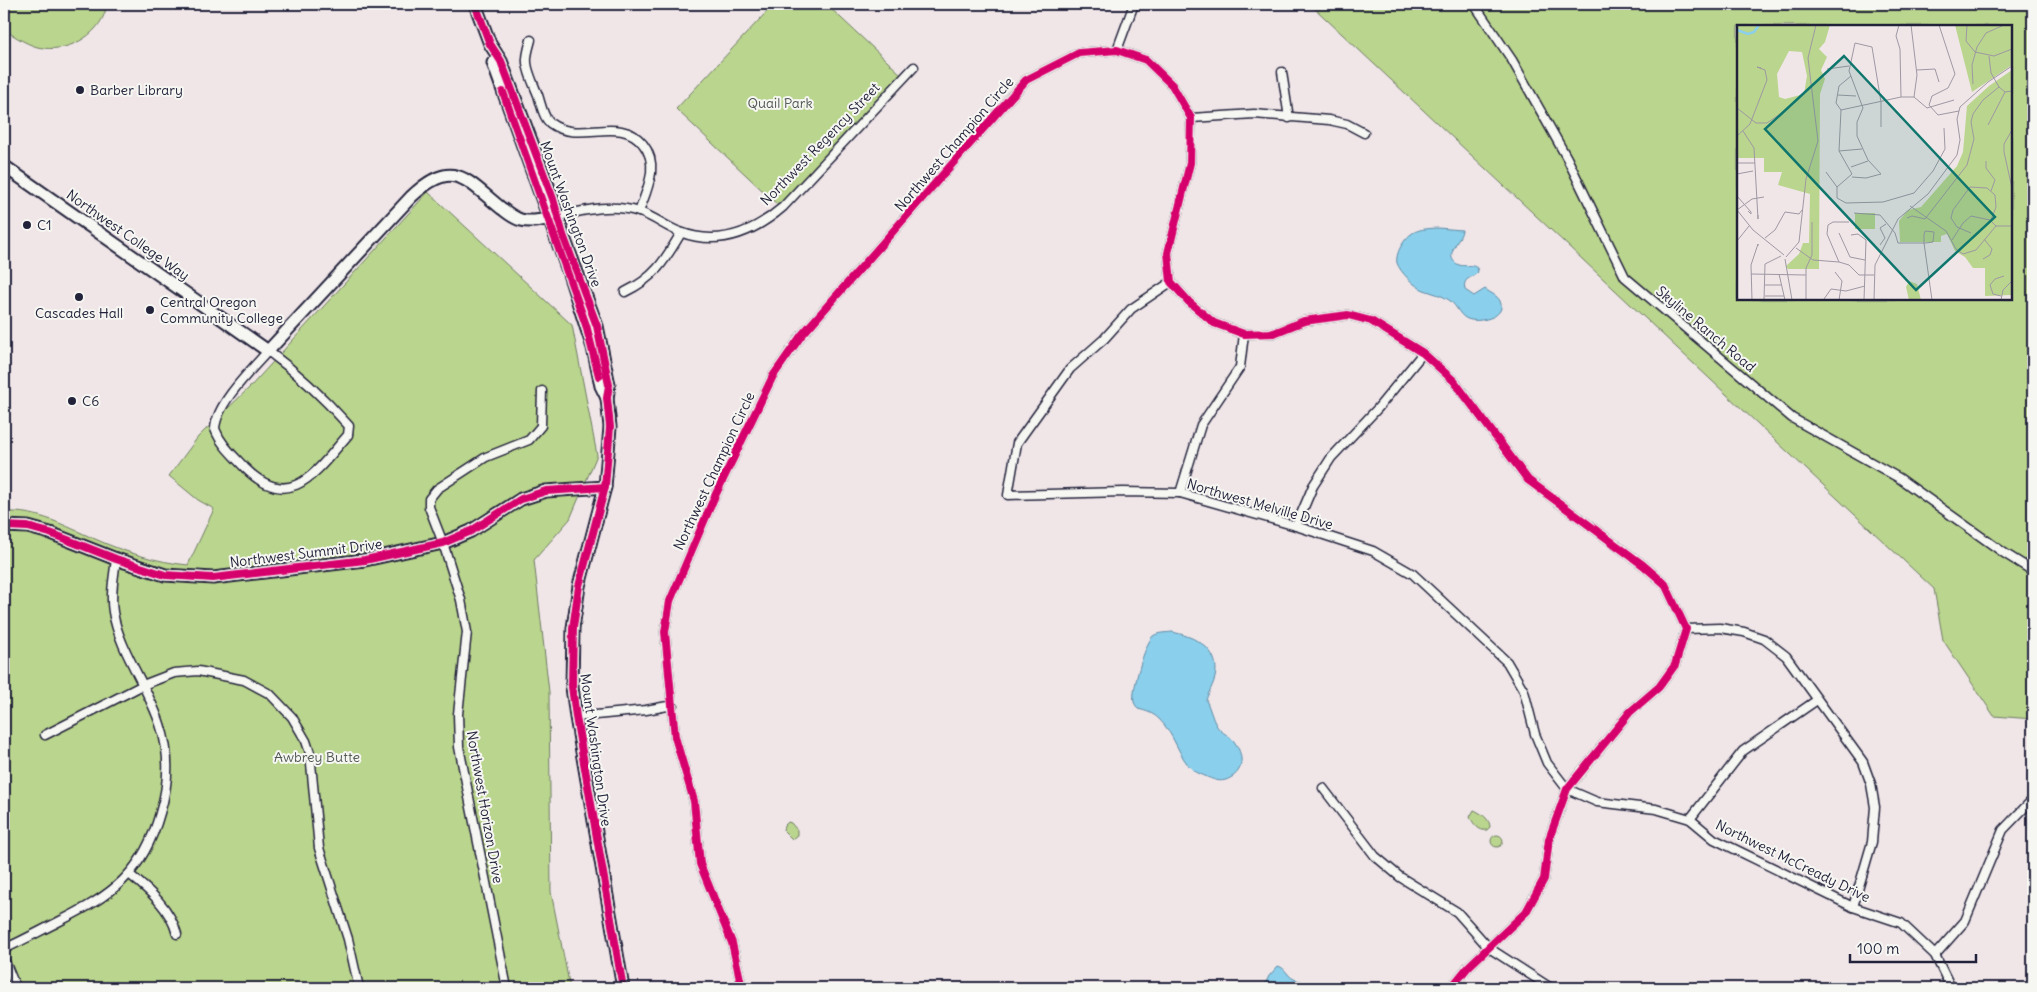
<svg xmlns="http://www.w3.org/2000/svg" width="2037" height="992" viewBox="0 0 2037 992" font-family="Delius,sans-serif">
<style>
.green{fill:#bad58d;stroke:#6e7c64;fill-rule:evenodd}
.water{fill:#8acfeb;stroke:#608aa5}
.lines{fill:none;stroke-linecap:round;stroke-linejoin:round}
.street-casing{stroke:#22223b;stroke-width:11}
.secondary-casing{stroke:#22223b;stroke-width:15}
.street{stroke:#f6f6f2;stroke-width:8}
.secondary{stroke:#f6f6f2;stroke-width:11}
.cycleway-casing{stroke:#f6f6f2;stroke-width:11}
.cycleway{stroke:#d6006c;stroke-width:8}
.poi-dot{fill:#22223b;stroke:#f6f6f2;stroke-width:2}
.labels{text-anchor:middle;stroke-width:4;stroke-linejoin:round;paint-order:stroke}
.poi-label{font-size:14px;fill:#22223b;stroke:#f6f6f2;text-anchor:start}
.park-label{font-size:14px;fill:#505854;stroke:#f6f6f2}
.street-label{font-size:14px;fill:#22223b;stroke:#f6f6f2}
.inset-river{fill:none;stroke:#8acfeb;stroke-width:2.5}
.inset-road{fill:none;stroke:#9e98a3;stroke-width:1}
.view{fill:#0f766e;fill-opacity:0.15;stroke:#0f766e;stroke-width:2.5}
.inset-edge{fill:none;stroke:#22223b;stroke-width:2.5}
</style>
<rect width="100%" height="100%" fill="#f0e6e8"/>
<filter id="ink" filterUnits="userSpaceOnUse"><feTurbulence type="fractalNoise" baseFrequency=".02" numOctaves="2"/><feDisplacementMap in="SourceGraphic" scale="10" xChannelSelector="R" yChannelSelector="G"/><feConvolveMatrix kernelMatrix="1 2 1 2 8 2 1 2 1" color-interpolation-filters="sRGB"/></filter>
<g filter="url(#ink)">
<g class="green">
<path d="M4,4H107C103,33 71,52 43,48C30,47 15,36 4,30Z"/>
<polygon points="774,4 826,4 903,76 781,208 676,109"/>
<path d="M1310,4H2033V719L1994,716L1943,640L1934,589ZM1738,26H2011V299H1738Z"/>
<path d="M428,192L572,325L597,455L570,519L534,560L549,692L551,892L570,988H4V512C38,510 65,526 95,539C124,552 157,562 188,565L214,509L198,500L169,476L198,437L250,387Z"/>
<path d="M1474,810C1481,813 1490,819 1490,827L1487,830C1479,832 1473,823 1470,817Z"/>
<polygon points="788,822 791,823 797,830 797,835 792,839 783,830 784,826"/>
<circle cx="1497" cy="841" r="6"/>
</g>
<g class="water">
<path d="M1438,228L1462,230C1461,241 1443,255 1457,264C1464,268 1471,263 1477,268L1478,272C1472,279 1462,277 1465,290L1474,296L1485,289C1490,293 1497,295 1500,301C1507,317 1481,322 1471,320C1459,318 1458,306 1449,300C1442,295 1432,293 1424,290C1415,287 1400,272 1397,263C1396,258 1398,252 1400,248C1410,230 1418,229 1438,228Z"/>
<path d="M1172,632C1192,636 1216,646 1216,670C1216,681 1209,691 1206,700C1210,708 1212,718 1216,725C1220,732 1227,734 1233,740C1242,751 1246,768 1232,777C1222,783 1217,781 1207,777C1203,775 1197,773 1193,770C1179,758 1174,733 1159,719C1153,713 1146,711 1138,709C1137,707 1135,705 1134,702C1131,692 1145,643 1153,636C1159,632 1166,633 1172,632Z"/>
<path d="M1278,966C1286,968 1287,976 1294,979C1302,983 1309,980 1315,988H1263L1269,976Z"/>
</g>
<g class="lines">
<g class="street-casing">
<g id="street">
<polyline points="1474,4 1512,60 1567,158 1625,277 1792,418 1899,478 2004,553 2033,571"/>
<path d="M531,40C529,47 526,56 527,63C528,73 534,85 538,95C541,104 543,117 550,123C579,145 620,114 643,144C660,165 647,189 639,212"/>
<polyline points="1117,50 1134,4"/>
<polyline points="1282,72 1289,118"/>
<polyline points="1191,118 1254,114 1329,120 1347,124 1364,133"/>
<path d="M559,216C585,210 613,203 639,212C653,216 666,227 680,232C719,247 754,232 783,207L914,67"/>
<polyline points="1171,282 1131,309 1104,339 1070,369 1017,443 1008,495 1123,492 1180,493 1296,526 1373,551 1413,574 1507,662 1524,691 1535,734 1547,763 1567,789 1597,802 1656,809 1690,819 1714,839 1853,907 1901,923 1935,955 1951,988"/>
<path d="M625,292C655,278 665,260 681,233"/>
<path d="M268,351C298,373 324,398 349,426L348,435C317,470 291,514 245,468C234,456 221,445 215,429C216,404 251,370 268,351Z"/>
<polyline points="1180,493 1201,425 1240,367 1244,334"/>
<polyline points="1296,526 1313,486 1331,458 1378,408 1423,353"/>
<polyline points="1686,629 1720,628 1744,632 1764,639 1786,656 1863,762 1871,784 1875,807 1872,842 1853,907"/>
<polyline points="576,717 646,710 673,705"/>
<polyline points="45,735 143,685 174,673 198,671 244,680 270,694 292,717 306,741 310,753 319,848 348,939 359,988"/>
<polyline points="1323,788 1375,856 1400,877 1457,912 1489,948 1551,988"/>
<polyline points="1690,819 1743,751 1817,700"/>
<path d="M129,874C150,891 170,908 177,934"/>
<path d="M4,949C22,941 40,931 58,922C112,895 143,874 160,813C169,784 170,753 160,724C148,687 119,650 113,612C110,595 114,576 116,559"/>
<polyline points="1935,955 1965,921 2003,830 2033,799"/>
<polyline points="4,959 16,988"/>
<polyline points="507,988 459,747 458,714 467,632 461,600 443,543 429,507 429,499 437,489 486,457 529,440 541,426 542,391"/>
<polyline points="742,988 732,943 700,864 694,801 675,737 665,632 670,601 714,498 773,376 801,336 1026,80 1079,53 1117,50 1146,60 1172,85 1191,118 1190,163 1168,253 1171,282 1189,302 1214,323 1244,334 1274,333 1304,321 1348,315 1371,321 1423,353 1454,381 1528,480 1643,565 1665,584 1686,629 1675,665 1659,687 1630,712 1567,789 1549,839 1544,879 1526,912 1468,967 1451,988"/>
</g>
</g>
<g class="secondary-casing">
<g id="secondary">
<polyline points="475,4 490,44 501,61 553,199 563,235 597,326 609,385 607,398 610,427 605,487 579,586 573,628 572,687 576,717 623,988"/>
<polyline points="493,63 568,271 593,348 601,386 607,398"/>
<path d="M4,166L268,351L411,197C453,157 465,179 501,208C507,212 513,218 521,220C533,223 547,219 559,216"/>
<polyline points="4,526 28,527 50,533 116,559 165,575 213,578 365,560 443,543 471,531 521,499 546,491 605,487"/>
</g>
</g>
<use href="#street" class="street"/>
<use href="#secondary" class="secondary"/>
<g class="cycleway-casing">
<g id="cycleway">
<polyline points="475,4 490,44 501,61 553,199 563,235 597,326 609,385 607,398 610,427 605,487 579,586 573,628 572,687 576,717 623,988"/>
<polyline points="503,92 586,325 599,376"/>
<polyline points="4,526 28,527 50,533 116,559 165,575 213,578 365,560 443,543 471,531 521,499 546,491 605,487"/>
<polyline points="742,988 732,943 700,864 694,801 675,737 665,632 670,601 714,498 773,376 801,336 1026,80 1079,53 1117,50 1146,60 1172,85 1191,118 1190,163 1168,253 1171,282 1189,302 1214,323 1244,334 1274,333 1304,321 1348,315 1371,321 1423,353 1454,381 1528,480 1643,565 1665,584 1686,629 1675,665 1659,687 1630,712 1567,789 1549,839 1544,879 1526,912 1468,967 1451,988"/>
</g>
</g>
<use href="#cycleway" class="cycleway"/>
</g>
</g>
<g class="poi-dot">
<circle cx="80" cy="90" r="5"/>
<circle cx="27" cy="225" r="5"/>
<circle cx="79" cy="297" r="5"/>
<circle cx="150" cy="310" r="5"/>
<circle cx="72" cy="401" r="5"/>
</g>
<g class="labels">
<g class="poi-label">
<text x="90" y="95">Barber Library</text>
<text x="37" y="230">C1</text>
<text x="160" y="307">Central Oregon<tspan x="160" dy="16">Community College</tspan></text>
<text x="79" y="318" text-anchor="middle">Cascades Hall</text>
<text x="82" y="406">C6</text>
</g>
<g class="park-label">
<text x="780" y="108">Quail Park</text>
<text x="317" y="762">Awbrey Butte</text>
</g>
<g class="street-label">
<text transform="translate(820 144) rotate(-46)" y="5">Northwest Regency Street</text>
<text transform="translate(954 144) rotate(-49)" y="5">Northwest Champion Circle</text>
<text transform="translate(571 214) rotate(70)" y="5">Mount Washington Drive</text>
<text transform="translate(128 235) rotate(35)" y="5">Northwest College Way</text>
<text transform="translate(1706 329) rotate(40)" y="5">Skyline Ranch Road</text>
<text transform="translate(714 471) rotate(-65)" y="5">Northwest Champion Circle</text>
<text transform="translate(1260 504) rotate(16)" y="5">Northwest Melville Drive</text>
<text transform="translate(306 553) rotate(-7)" y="5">Northwest Summit Drive</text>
<text transform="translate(596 750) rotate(82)" y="5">Mount Washington Drive</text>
<text transform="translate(485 807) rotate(80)" y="5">Northwest Horizon Drive</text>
<text transform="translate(1793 861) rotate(26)" y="5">Northwest McCready Drive</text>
</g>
</g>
<g transform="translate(1737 25)">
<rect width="275" height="275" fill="#f0e6e8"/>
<path d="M0,0H93L88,17L82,24L90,32L84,45L88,54L83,69L82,244H51L49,241L62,229L66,218H72L73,169L41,160L45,147H27V133H0ZM52,26L65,27L70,51L67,69L48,74L42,72L40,49ZM218,0H275V40L235,67ZM275,45V270L248,271V243H236L228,232L218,226L210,209L204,211V217H163L162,196L171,185L184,182L220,141L226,127L230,81L252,61ZM118,188H138V204H118ZM172,256L180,259L184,275H172L169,262Z" fill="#bad58d" fill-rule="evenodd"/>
<path class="inset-river" d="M0,5L11,9L17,7L22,0"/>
<path class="inset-road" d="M162,0L159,11L163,24L164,72M174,0L180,50L177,72M202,0L218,49L211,63L195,71L192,80L201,90L222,86M230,0L229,16L238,27L257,31L275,24M252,31L254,48L262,62L268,67L275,66M90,44L112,41M180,45L198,44L202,57M236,59L235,40L240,22L249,8L267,0M101,70L119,71M0,83L19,98H30L43,89M104,85L99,78L102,61L114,51M251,100L268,67M207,103L208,124L196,146L177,168L146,177L109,178L100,173V162L115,149L102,126L104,85L164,72H177L190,83L217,75M275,105L267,119V127L275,163M6,106L17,123L21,194V190M0,111L13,99L30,55L28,45L20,42L24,43M102,126L125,124M249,136V143L258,155L254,166M0,138H18M114,142L131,136M89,147L100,162M0,149L16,146M115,152L129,153L144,149L131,135L120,111V97L126,83L112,46L118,18L135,22L144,77V102M0,171L14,187V189L11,186M173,181L209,206L219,224L226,229L239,225L259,201H275M0,185L16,205L47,230M0,185L15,174L27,172M117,188L143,190L158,208L161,218H189L196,217L197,207L188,206L187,210V218L195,275M170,193L175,191L188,194L230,140L237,114L234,97L236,89L246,75L262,62M102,208L113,232L128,235M234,208L220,202L214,193L216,185L233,162L250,163L258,170L259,182L254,195M114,210L121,209L129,215L127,275M28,213L38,205L48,187L62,189L65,185M215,215L226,198L234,191L253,195L259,201M0,216L12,201M143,220L148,213L143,203L149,199M59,223L76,235L102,237L112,240L122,250H137M49,232L62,217L69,154L81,116L71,33L79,0M48,234L55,275M246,234L253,230L255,224L247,214M102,237L90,209L91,200L96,197H112M98,247L105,256L102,275M14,249L69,250M42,249L48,275M28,260H44M28,271H47M264,271L256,269L253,260L258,254L267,251M87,274L94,264L109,266L128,261M15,275L14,240L21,219V221M27,275L28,239L44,231M69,275V243L75,230V197M137,275L138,240L161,194L191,169L220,130L223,115L220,94L223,82L251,57L275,41M264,275L266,265L275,256"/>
<path class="view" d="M107,31L258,192L179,265L28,104Z"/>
<rect width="275" height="275" class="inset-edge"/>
</g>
<rect width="2037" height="992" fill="none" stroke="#f6f6f2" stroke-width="20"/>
<rect x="10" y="10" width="2017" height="972" fill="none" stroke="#22223b" stroke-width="2" filter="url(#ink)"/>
<path d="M1850 954v8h126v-8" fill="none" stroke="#22223b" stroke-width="2.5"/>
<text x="1857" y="954" font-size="15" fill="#22223b" stroke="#f6f6f2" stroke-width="4" paint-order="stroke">100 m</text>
</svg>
